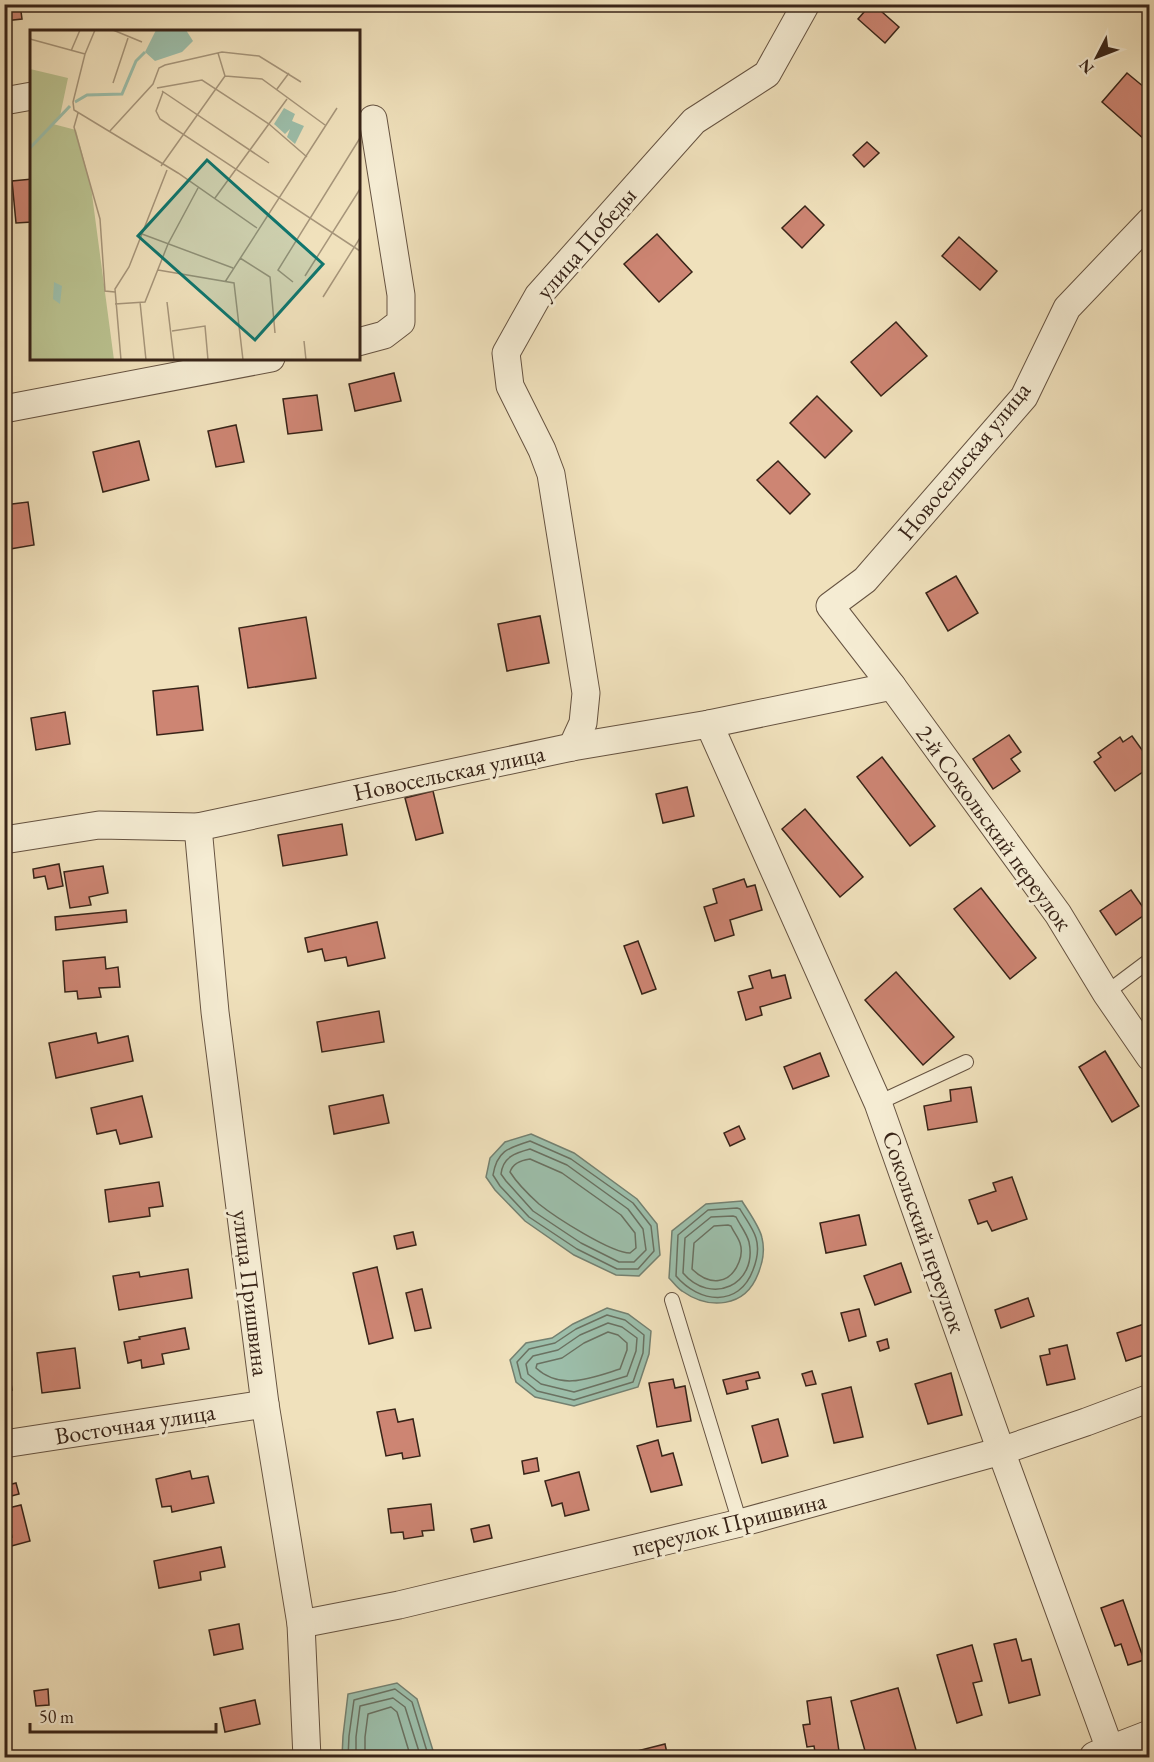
<svg xmlns="http://www.w3.org/2000/svg" width="1154" height="1762" viewBox="0 0 1154 1762" font-family="'EB Garamond',serif">
<style>
.water{fill:#9cbeaa;stroke:#748070;stroke-width:1.5}
.lines{fill:none;stroke-linecap:round;stroke-linejoin:round}
.shore{stroke:#6a7161;stroke-width:1.5}
.building{fill:#cd8573;stroke:#382418;stroke-width:1.5}
.service-casing{stroke:#665341;stroke-width:16}
.minor-casing{stroke:#665341;stroke-width:29}
.tertiary-casing{stroke:#665341;stroke-width:35}
.service{stroke:#f5ecd3;stroke-width:14}
.minor{stroke:#f5ecd3;stroke-width:27}
.tertiary{stroke:#f5ecd3;stroke-width:33}
.labels{text-anchor:middle;stroke-width:6;stroke-linejoin:round;paint-order:stroke}
.street-label{font-size:24px;fill:#382418;stroke:#f5ecd3}
.inset-river{fill:none;stroke:#9cbeaa;stroke-width:3}
.inset-road{fill:none;stroke:#a6957a;stroke-width:1.5}
.view{fill:#0f766e;fill-opacity:0.15;stroke:#0f766e;stroke-width:3}
.inset-edge{fill:none;stroke:#382418;stroke-width:3}
</style>
<rect width="100%" height="100%" fill="#f0e1bc"/>
<filter id="stains"><feTurbulence type="fractalNoise" baseFrequency=".00333" numOctaves="4"/><feColorMatrix values="0 0 0 0 .2 0 0 0 0 .09 0 0 0 0 .02 0 0 0 .5 -.17"/></filter>
<radialGradient id="worn" r=".72"><stop offset=".6" stop-color="#630" stop-opacity="0"/><stop offset="1" stop-color="#630" stop-opacity=".3"/></radialGradient>
<g class="water">
<polygon points="531,1134 574,1153 637,1199 657,1224 660,1255 639,1276 616,1275 574,1255 525,1221 495,1190 486,1177 490,1158 505,1142"/>
<path d="M742,1201C748,1211 760,1227 762,1238C765,1250 763,1262 758,1274C745,1308 709,1310 682,1291C677,1288 673,1282 669,1278L672,1231L706,1204Z"/>
<polygon points="607,1308 628,1314 651,1331 649,1354 638,1387 574,1406 535,1397 516,1382 510,1360 526,1343 552,1338 573,1324"/>
<polygon points="397,1683 417,1699 435,1757 342,1757 343,1736 348,1694"/>
</g>
<g class="lines">
<g class="shore">
<path d="M530,1141L571,1159L633,1203L651,1226L654,1251L638,1269H617L577,1249L529,1217L500,1186L493,1175C497,1151 508,1148 530,1141Z"/>
<path d="M530,1149L567,1165L628,1209L643,1229L646,1250L634,1262H619L581,1243L533,1211L506,1181L501,1174C503,1157 515,1153 530,1149Z"/>
<path d="M530,1159L562,1173L621,1215L635,1233L636,1248L630,1253C611,1253 555,1217 539,1204C529,1195 517,1183 510,1172C513,1163 522,1160 530,1159Z"/>
<path d="M737,1208L740,1209C745,1218 753,1228 756,1238C759,1248 757,1260 753,1270C739,1308 699,1303 676,1276L678,1235L708,1210Z"/>
<path d="M733,1216L736,1217C740,1225 747,1234 749,1242C758,1285 711,1306 683,1273L685,1238L711,1217Z"/>
<path d="M728,1225L731,1226C733,1231 738,1237 740,1243C742,1249 741,1257 739,1262C730,1285 709,1286 692,1269L694,1243L714,1226Z"/>
<polygon points="607,1315 625,1320 644,1335 643,1353 633,1382 574,1400 537,1391 521,1378 517,1362 529,1349 555,1343 576,1329"/>
<polygon points="608,1323 622,1327 637,1338 636,1351 627,1376 574,1392 541,1384 528,1374 526,1364 533,1356 558,1350 580,1335"/>
<path d="M608,1332L618,1335L627,1343V1350L620,1369C591,1378 561,1391 536,1368L537,1364L562,1358L584,1343Z"/>
<polyline points="348,1758 349,1736 354,1700 395,1689 412,1702 429,1758"/>
<polyline points="356,1758 356,1737 360,1706 393,1698 405,1707 421,1758"/>
<polyline points="365,1758 365,1737 368,1714 391,1707 397,1712 411,1758"/>
</g>
</g>
<g class="building">
<polygon points="4,4 20,4 22,19 4,21"/>
<polygon points="871,4 873,4 899,27 885,43 858,19"/>
<polygon points="1127,73 1150,92 1150,135 1145,140 1102,102"/>
<polygon points="867,142 879,153 864,167 853,155"/>
<polygon points="32,179 32,222 16,223 12,181"/>
<polygon points="805,206 824,225 802,248 782,228"/>
<polygon points="657,234 692,272 659,302 624,264"/>
<polygon points="959,237 997,271 980,290 942,256"/>
<polygon points="896,322 927,356 881,396 851,362"/>
<polygon points="394,373 401,401 355,411 349,384"/>
<polygon points="317,395 322,430 288,434 283,399"/>
<polygon points="817,396 852,431 825,458 790,423"/>
<polygon points="236,425 244,462 216,467 208,431"/>
<polygon points="139,441 149,480 103,492 93,452"/>
<polygon points="778,461 810,494 790,514 757,480"/>
<polygon points="28,502 34,545 4,550 4,505"/>
<polygon points="956,576 978,613 948,631 926,593"/>
<polygon points="540,616 549,663 507,671 498,624"/>
<polygon points="306,617 316,678 248,688 239,628"/>
<polygon points="198,686 203,730 157,735 153,691"/>
<polygon points="65,712 70,744 36,750 31,718"/>
<polygon points="1009,735 1021,752 1011,759 1020,771 993,789 973,759"/>
<polygon points="1132,736 1150,761 1150,767 1115,791 1094,762 1101,757 1098,753 1120,737 1123,742"/>
<polygon points="882,757 935,826 910,846 857,777"/>
<polygon points="687,787 694,816 663,823 656,794"/>
<polygon points="433,791 443,833 416,840 405,798"/>
<polygon points="805,809 863,877 840,897 782,829"/>
<polygon points="342,824 347,855 283,866 278,835"/>
<polygon points="59,864 63,886 48,889 45,876 34,878 33,869"/>
<polygon points="103,866 108,893 89,897 91,905 70,908 64,872"/>
<polygon points="744,879 747,887 755,885 762,910 730,920 734,935 715,941 704,907 717,903 713,889"/>
<polygon points="981,888 1036,958 1010,979 954,909"/>
<polygon points="1131,890 1147,913 1116,935 1100,911"/>
<polygon points="126,910 127,922 56,930 55,917"/>
<polygon points="377,922 385,958 348,966 346,957 325,961 322,949 308,952 305,938"/>
<polygon points="638,941 656,989 642,994 624,946"/>
<polygon points="105,957 106,969 118,967 120,987 99,988 101,997 78,999 77,991 65,992 63,961"/>
<polygon points="770,970 772,978 785,975 791,998 760,1007 762,1015 746,1020 738,992 753,988 749,976"/>
<polygon points="896,972 954,1037 923,1065 865,1000"/>
<polygon points="379,1011 384,1042 322,1052 317,1022"/>
<polygon points="96,1033 98,1043 128,1036 133,1061 56,1078 49,1043"/>
<polygon points="1105,1051 1139,1106 1112,1122 1079,1067"/>
<polygon points="820,1053 829,1076 793,1089 784,1067"/>
<polygon points="971,1087 977,1122 928,1130 924,1106 951,1101 950,1090"/>
<polygon points="383,1095 389,1123 334,1134 329,1106"/>
<polygon points="142,1096 152,1137 120,1144 116,1130 97,1134 91,1108"/>
<polygon points="739,1126 745,1139 730,1146 724,1133"/>
<polygon points="1012,1177 1027,1219 992,1231 987,1221 978,1224 969,1200 996,1191 993,1183"/>
<polygon points="159,1182 163,1206 149,1208 150,1216 109,1222 105,1190"/>
<polygon points="859,1215 866,1245 826,1253 820,1223"/>
<polygon points="413,1232 416,1245 397,1249 394,1236"/>
<polygon points="901,1263 911,1292 875,1305 864,1276"/>
<polygon points="377,1267 393,1338 369,1344 353,1273"/>
<polygon points="188,1269 192,1298 119,1310 113,1276 139,1272 140,1277"/>
<polygon points="422,1289 431,1328 415,1331 406,1293"/>
<polygon points="1028,1298 1034,1316 1001,1328 995,1310"/>
<polygon points="859,1309 866,1336 849,1341 841,1313"/>
<polygon points="1150,1322 1150,1353 1126,1361 1117,1333"/>
<polygon points="185,1328 189,1349 162,1354 164,1364 142,1368 141,1360 128,1363 124,1342 140,1339 139,1337"/>
<polygon points="887,1339 889,1348 880,1351 877,1342"/>
<polygon points="1067,1345 1075,1379 1047,1385 1040,1356 1050,1354 1049,1349"/>
<polygon points="75,1348 80,1388 42,1393 37,1353"/>
<polygon points="7,1355 12,1390 4,1391 4,1356"/>
<polygon points="812,1371 816,1384 806,1386 802,1374"/>
<polygon points="758,1372 760,1378 746,1381 748,1389 727,1394 723,1380"/>
<polygon points="951,1373 962,1415 928,1424 915,1384"/>
<polygon points="673,1379 675,1388 685,1386 691,1421 657,1427 649,1383"/>
<polygon points="851,1387 863,1437 834,1443 822,1394"/>
<polygon points="395,1409 398,1422 413,1419 420,1456 403,1459 402,1453 386,1456 377,1412"/>
<polygon points="778,1419 788,1456 762,1463 752,1426"/>
<polygon points="658,1440 662,1456 673,1453 682,1485 651,1492 637,1446"/>
<polygon points="537,1458 539,1471 524,1474 522,1461"/>
<polygon points="190,1471 192,1479 208,1476 214,1503 172,1512 171,1506 162,1507 156,1479"/>
<polygon points="579,1472 589,1510 565,1516 562,1503 552,1506 545,1481"/>
<polygon points="16,1483 19,1494 4,1498 4,1486"/>
<polygon points="431,1504 434,1530 422,1531 423,1536 404,1539 403,1532 391,1533 388,1509"/>
<polygon points="21,1505 30,1541 4,1548 4,1538 12,1537 8,1520 4,1521 4,1509"/>
<polygon points="489,1525 492,1538 474,1542 471,1529"/>
<polygon points="221,1547 225,1567 200,1572 201,1580 159,1588 154,1561"/>
<polygon points="1123,1600 1144,1660 1128,1665 1121,1644 1115,1646 1101,1608"/>
<polygon points="239,1624 243,1649 214,1655 209,1630"/>
<polygon points="1016,1639 1022,1661 1031,1659 1040,1695 1009,1703 994,1644"/>
<polygon points="972,1645 982,1681 973,1683 982,1715 957,1723 937,1655"/>
<polygon points="898,1688 918,1757 867,1758 851,1701"/>
<polygon points="48,1689 49,1705 36,1706 34,1691"/>
<polygon points="831,1697 840,1758 816,1758 814,1746 807,1747 803,1725 810,1724 807,1701"/>
<polygon points="255,1700 260,1724 225,1732 220,1708"/>
<polygon points="4,1738 8,1738 12,1758 4,1758"/>
<polygon points="665,1744 668,1758 639,1758 637,1751"/>
<polygon points="742,1752 743,1758 720,1758 720,1755"/>
</g>
<g class="lines">
<g class="service-casing">
<g id="service">
<polyline points="1106,993 1150,960"/>
<polyline points="878,1103 966,1062"/>
<polyline points="672,1300 740,1523"/>
</g>
</g>
<g class="minor-casing">
<g id="minor">
<polyline points="4,101 32,96"/>
<polyline points="1150,221 1067,308 1024,397 865,580 830,606 892,686 1058,914 1106,993 1150,1057"/>
<polyline points="358,342 384,335 401,322 401,295 373,119"/>
<polyline points="4,409 271,358"/>
<polyline points="709,724 878,1103 1001,1451 1111,1752"/>
<polyline points="572,747 583,723 586,693 551,474 542,450 510,386 506,353 538,296 694,121 767,74 806,4"/>
<polyline points="198,827 215,1012 265,1404 301,1624 307,1758"/>
<polyline points="4,840 99,825 198,827 572,747 709,724 892,686"/>
<polyline points="4,1444 265,1404"/>
<polyline points="301,1624 399,1605 740,1523 1001,1451 1086,1422 1150,1398"/>
</g>
</g>
<g class="tertiary-casing">
<polyline id="tertiary" points="1096,1758 1150,1737"/>
</g>
<use href="#service" class="service"/>
<use href="#minor" class="minor"/>
<use href="#tertiary" class="tertiary"/>
</g>
<g class="labels">
<g class="street-label">
<text transform="translate(586 243) rotate(-49)" y="8">улица Победы</text>
<text transform="translate(964 461) rotate(-51)" y="8">Новосельская улица</text>
<text transform="translate(449 773) rotate(-12)" y="8">Новосельская улица</text>
<text transform="translate(994 828) rotate(54)" y="8">2-й Сокольский переулок</text>
<text transform="translate(924 1232) rotate(71)" y="8">Сокольский переулок</text>
<text transform="translate(251 1293) rotate(83)" y="8">улица Пришвина</text>
<text transform="translate(135 1424) rotate(-9)" y="8">Восточная улица</text>
<text transform="translate(729 1524) rotate(-14)" y="8">переулок Пришвина</text>
</g>
</g>
<g transform="translate(30 30)">
<rect width="330" height="330" fill="#f0e1bc"/>
<path d="M0,39L38,48L30,86L23,94L46,100L61,157L84,330H0Z" fill="#bac290"/>
<path d="M126,0H156L163,11L152,22L125,31L115,22ZM254,78L265,84L262,91L274,96L265,114L257,107L260,99L255,104L244,94ZM24,252L32,256L30,274L23,269Z" fill="#9cbeaa"/>
<path class="inset-river" d="M45,72L57,65L92,64L106,31L115,22M0,118L40,76"/>
<path class="inset-road" d="M65,0L55,24L43,72L44,80L148,143L227,198M83,0L112,12M0,9L55,24M41,21L50,0M188,23L195,46M195,46L232,49L295,95M83,53L98,8M127,58L172,50L239,94L277,127M247,59L259,43M132,61L239,133M133,62L126,81L130,89L330,221M48,83L44,97L70,189L75,261L85,262M79,102L123,54L129,38L135,35L192,22L229,26L271,52M131,136L195,46M185,168L257,69M112,204L203,238M210,228L240,247L245,303M128,240L204,253L213,330M275,246L330,159M195,252L307,78M263,252L248,240L330,108M293,267L330,208M110,272L116,330M137,272L144,330M85,274L115,272L138,214L168,158M142,301L175,296L178,330M274,311L276,330M91,330L85,259L99,237L137,140"/>
<path class="view" d="M177,130L293,234L225,310L108,206Z"/>
<rect width="330" height="330" class="inset-edge"/>
</g>
<rect width="1154" height="1762" fill="none" stroke="#f0e1bc" stroke-width="24"/>
<rect x="6" y="6" width="1142" height="1750" fill="none" stroke="#382418" stroke-width="3"/>
<rect x="12" y="12" width="1130" height="1738" fill="none" stroke="#382418" stroke-width="1.5"/>
<g transform="translate(1097 57) rotate(228)" stroke="#f5ecd3" stroke-width="4.5" paint-order="stroke">
<path d="M0-4.5L10 22L0 15L-10 22Z" fill="#382418"/>
<text y="-9" font-size="16" font-weight="bold" text-anchor="middle" fill="#382418">N</text>
</g>
<path d="M30 1723v9h186v-9" fill="none" stroke="#382418" stroke-width="3"/>
<text x="39" y="1723" font-size="18" fill="#382418" stroke="#f5ecd3" stroke-width="4.5" paint-order="stroke">50 m</text>
<rect width="100%" height="100%" filter="url(#stains)"/>
<rect width="100%" height="100%" fill="url(#worn)"/>
</svg>
